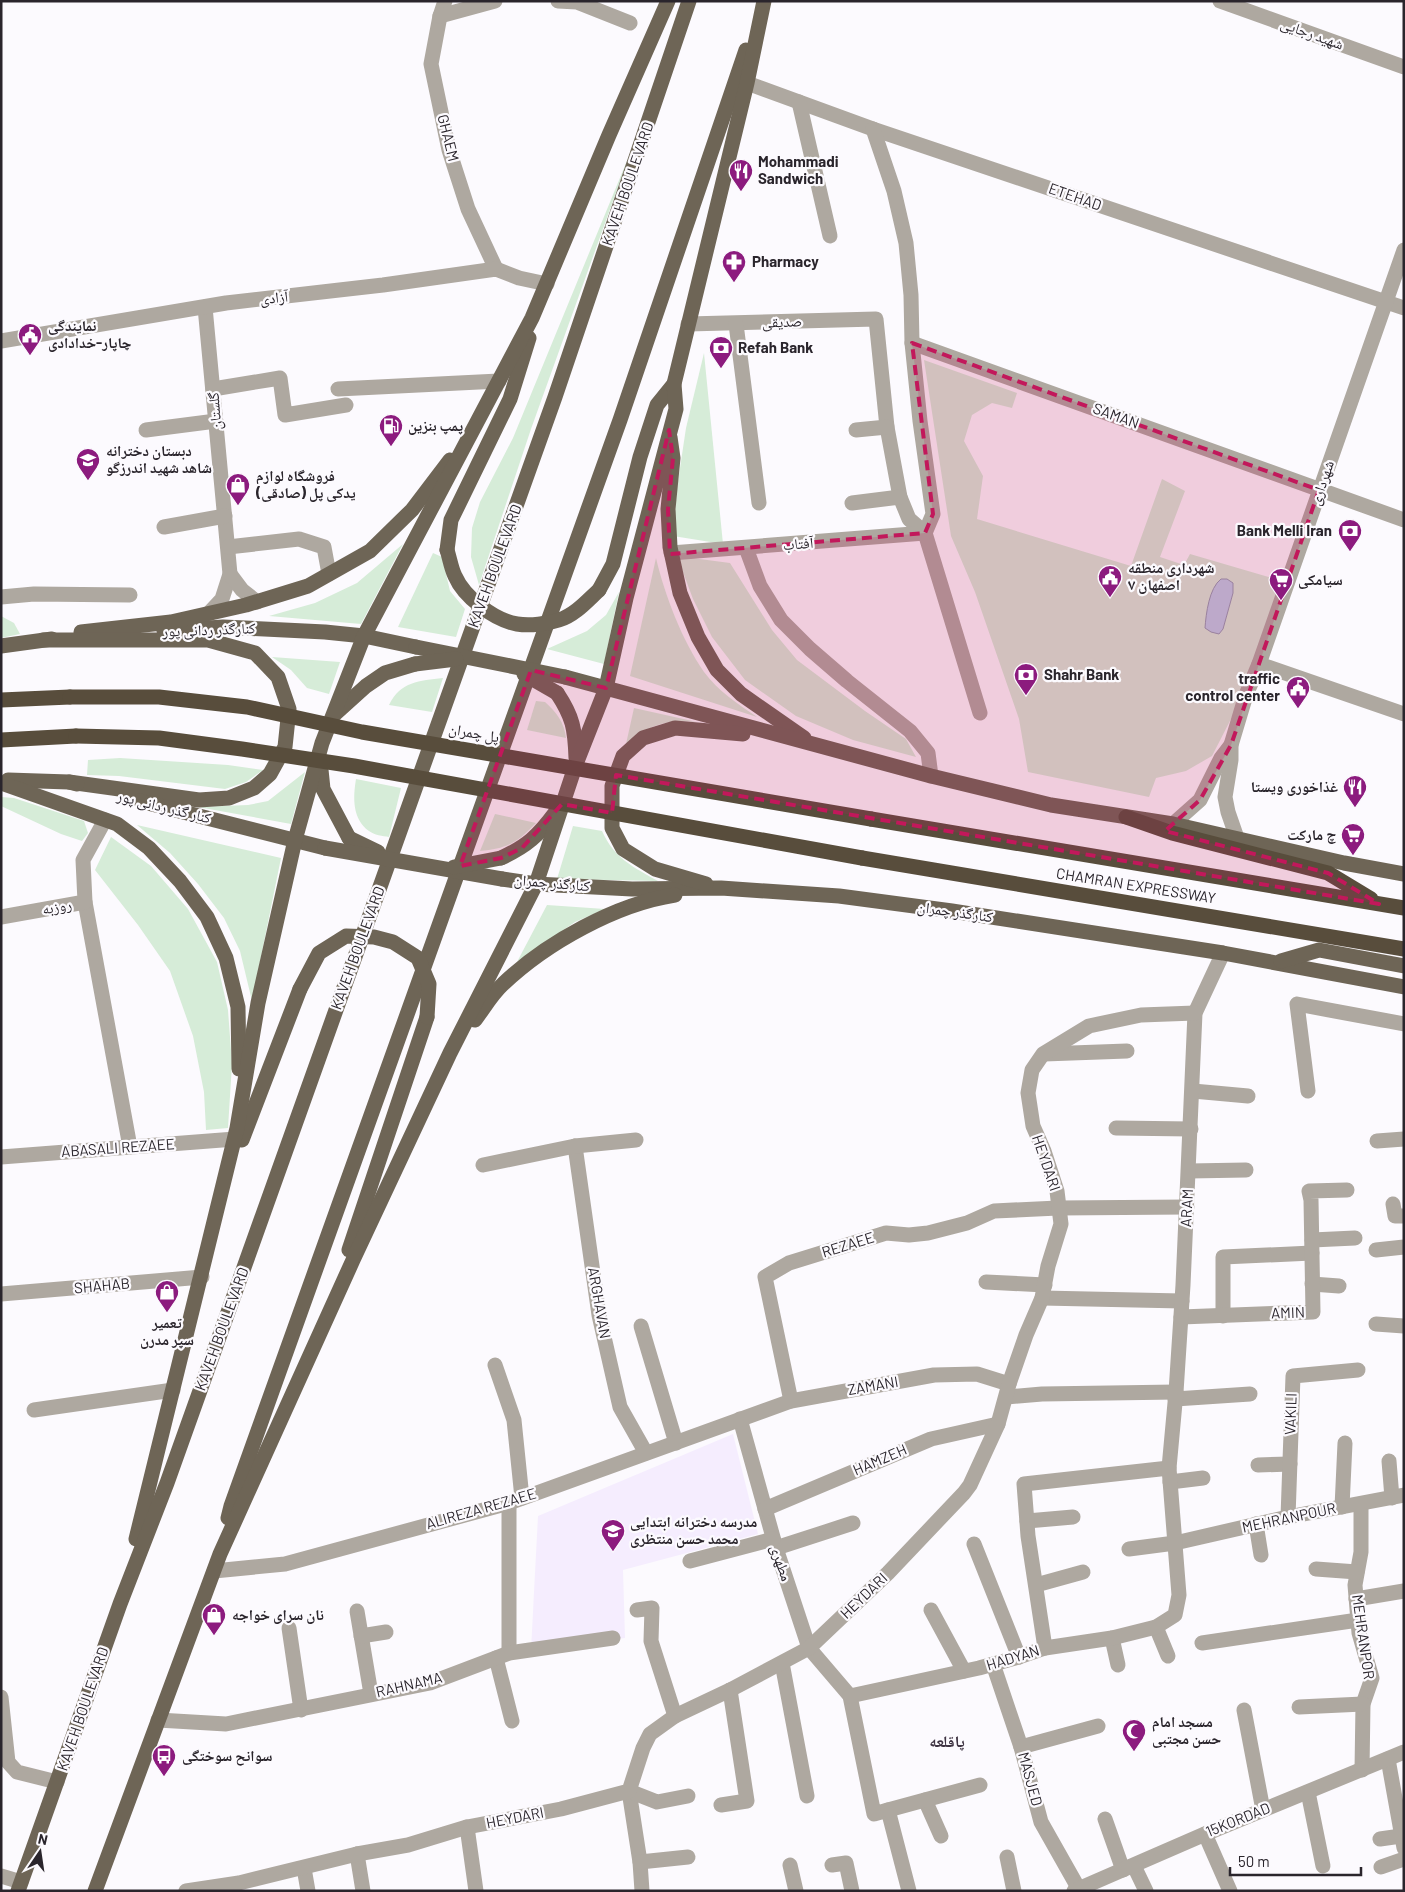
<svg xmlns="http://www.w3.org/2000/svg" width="1405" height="1892" viewBox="0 0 1405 1892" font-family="Barlow,'Noto Naskh Arabic',sans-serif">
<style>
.education{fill:#f5edfe}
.green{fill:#d6ecd8;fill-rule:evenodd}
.water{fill:#bccee7;stroke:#909baf}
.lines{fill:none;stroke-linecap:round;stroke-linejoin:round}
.minor{stroke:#aea8a0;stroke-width:15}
.major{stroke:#6e6556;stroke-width:15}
.highway{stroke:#584d3c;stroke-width:15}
.major-bridge{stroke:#6e6556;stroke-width:15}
.highway-bridge{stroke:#584d3c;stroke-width:15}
.marked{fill:#c2185b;fill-opacity:0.2;stroke:#c2185b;stroke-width:4;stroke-dasharray:10 6;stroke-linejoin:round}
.labels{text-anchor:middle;stroke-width:4.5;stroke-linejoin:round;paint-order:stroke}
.street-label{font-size:15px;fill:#2a252c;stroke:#fcfafe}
.poi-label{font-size:15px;font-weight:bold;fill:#2a252c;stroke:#fcfafe;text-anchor:start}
.neighbourhood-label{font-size:16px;font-weight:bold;fill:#3e3342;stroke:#fcfafe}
</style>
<rect width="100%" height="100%" fill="#fcfafe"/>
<polygon class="education" points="733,1434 758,1534 623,1570 625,1638 531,1650 538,1516"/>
<g class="green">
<polygon points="631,151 531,429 479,585 471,557 472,528 480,502 513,438"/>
<polygon points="704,353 723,544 673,536 677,488 686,428"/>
<path d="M924,360L1017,393L1012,408L992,403L972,415L964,441L983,476L977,519L1131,566L1162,479L1185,491L1160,557L1184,565L1190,554L1286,582L1252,678L1212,756L1186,771L1156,778L1149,797L1028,772L1019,719L975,592L951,536ZM1213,590L1233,593L1223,629L1219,634L1205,628Z"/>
<polygon points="403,544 361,624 269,616 315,603 357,583"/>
<polygon points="433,553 442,557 450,591 465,609 456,637 398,627"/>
<polygon points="677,556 730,563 772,630 797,660 865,711 906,739 916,757 853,740 796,716 745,680 712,637 693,599"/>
<path d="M656,558C665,596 682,640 704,672C718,691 738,704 757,717L630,676Z"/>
<polygon points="619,592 604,664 547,649 587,631 606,615"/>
<polygon points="1,616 14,623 20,634 1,638"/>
<polygon points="272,657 340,662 329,694 307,688 291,670"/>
<path d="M443,678L432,712L389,705C401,681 419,681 443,678Z"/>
<path d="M536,701L545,702C557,713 564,722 566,738L527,730Z"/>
<path d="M634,708L697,722C665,720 651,724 626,744Z"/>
<polygon points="120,758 228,765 263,770 246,782 225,789 119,776 87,775 88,760"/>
<polygon points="305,772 291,824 198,807 248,805 268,801"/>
<path d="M356,779L401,788L389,837C383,836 374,835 369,831C352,819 353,797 356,779Z"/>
<polygon points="1,797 14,798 84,821 88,833 82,841 61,834 1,806"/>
<path d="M495,814L536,823C518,842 507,849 480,851Z"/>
<polygon points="137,825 281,858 252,1001 240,951 224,918 198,884 170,853"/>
<path d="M573,826L602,831C614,858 633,867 658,881L557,879Z"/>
<polygon points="111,837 151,866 188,909 217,962 228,1010 232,1064 228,1128 206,1130 204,1092 193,1036 170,971 138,925 95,870"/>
<polygon points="547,905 605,909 575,922 517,962"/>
</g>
<path class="water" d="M1221,579H1227L1233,583V593L1223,629L1219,634L1211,632L1205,628C1206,614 1209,588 1221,579Z"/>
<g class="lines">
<g class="minor">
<polyline points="445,1 440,16 431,64 449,150 468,209 496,269"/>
<polyline points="558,1 577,2 630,23"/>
<polyline points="1220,1 1404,67"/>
<polyline points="440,16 495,1"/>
<polyline points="747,83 873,129 1404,308"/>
<polyline points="799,102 830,236"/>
<polyline points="873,129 894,191 906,243 911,295 912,343 920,421 933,514 925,533"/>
<polyline points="205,307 230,574 222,599 208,614"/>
<polyline points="688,324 876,319 887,427 900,497 909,519 925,533 980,713"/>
<polyline points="736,324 759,503"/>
<polyline points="1,341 226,303 383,285 496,269 519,278 547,284"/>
<polyline points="912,343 1404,520"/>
<polyline points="213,389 280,378 285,415 346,405"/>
<polyline points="338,389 499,381"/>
<polyline points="146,430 216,421"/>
<polyline points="856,430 887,427"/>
<polyline points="852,503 900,497"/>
<polyline points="164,527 225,516"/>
<polyline points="228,547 299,539 324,547 329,574"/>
<polyline points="746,548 760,586 781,620 810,649 847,681 910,731 928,753 931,776"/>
<polyline points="671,553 925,533"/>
<polyline points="230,574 242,590 257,602"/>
<polyline points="1,597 34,594 130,595"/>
<polyline points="1259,664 1404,714"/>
<polyline points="1173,824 1200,800 1221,758 1231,745"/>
<polyline points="1237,838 1228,812 1225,797 1231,760 1231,745 1246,695 1259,664 1404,250"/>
<polyline points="85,902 130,1147"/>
<polyline points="1,917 85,902 83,860 105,820"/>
<polyline points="1044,1054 1127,1051"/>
<polyline points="1193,1091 1248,1096"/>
<polyline points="1308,1091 1297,1004 1404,1024"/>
<polyline points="1116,1128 1191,1129"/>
<polyline points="1377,1141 1404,1139"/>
<polyline points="575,1146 599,1315 620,1407 646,1453"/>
<polyline points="1,1157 235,1139"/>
<polyline points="483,1165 575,1146 636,1140"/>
<polyline points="1189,1171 1246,1170"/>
<polyline points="1393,1204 1395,1216 1404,1216"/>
<polyline points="1312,1240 1355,1238"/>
<polyline points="1376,1250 1404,1247"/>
<polyline points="986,1282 1045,1285"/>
<polyline points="1312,1284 1339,1286"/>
<polyline points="1,1294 202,1277"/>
<polyline points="1042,1298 1182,1301"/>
<polyline points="1223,1316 1223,1257 1312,1253"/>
<polyline points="1181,1317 1313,1312 1311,1200 1309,1191 1347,1190"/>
<polyline points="1376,1324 1404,1326"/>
<polyline points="641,1326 676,1443"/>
<polyline points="495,1365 514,1420 522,1498"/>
<polyline points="1006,1397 1042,1394 1176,1392"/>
<polyline points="1175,1399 1250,1394"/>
<polyline points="791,1401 765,1277 789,1263 886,1233 909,1235 928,1233 967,1223 994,1211 1058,1208 1187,1207"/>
<polyline points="34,1410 173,1390"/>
<polyline points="740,1419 776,1548 809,1648 850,1696 874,1814 888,1810 909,1891"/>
<polyline points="1389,1461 1392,1498"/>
<polyline points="1258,1465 1290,1464"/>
<polyline points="1170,1482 1203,1478"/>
<polyline points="509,1503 509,1653"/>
<polyline points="1361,1504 1361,1552 1355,1585 1359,1633 1372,1678 1363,1704 1362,1770"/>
<polyline points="1342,1507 1345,1443"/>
<polyline points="765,1509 931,1439 998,1424"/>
<polyline points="1288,1517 1293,1376 1358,1370"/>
<polyline points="1027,1521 1073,1517"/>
<polyline points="1256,1524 1261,1555"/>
<polyline points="974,1544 1019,1657"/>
<polyline points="776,1548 853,1523"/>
<polyline points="1129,1549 1175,1543 1288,1517 1404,1495"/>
<polyline points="690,1561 773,1539"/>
<polyline points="1316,1569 1357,1572"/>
<polyline points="214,1571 285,1564 509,1503 791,1401 934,1375 977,1374 1009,1384"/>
<polyline points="1036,1585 1083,1572"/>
<polyline points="1356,1599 1404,1591"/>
<polyline points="637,1610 652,1608 651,1641 675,1716"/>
<polyline points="931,1610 964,1671"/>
<polyline points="357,1611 371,1694"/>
<polyline points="1156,1627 1168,1656"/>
<polyline points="289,1628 301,1710"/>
<polyline points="361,1636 386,1632"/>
<polyline points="1112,1638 1118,1665"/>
<polyline points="1202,1643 1358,1620"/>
<polyline points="1045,1648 1028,1536 1024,1484 1169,1468"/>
<polyline points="496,1658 512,1721"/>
<polyline points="782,1663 807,1796"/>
<polyline points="993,1664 1021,1747 1041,1822 1080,1891"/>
<polyline points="850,1696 979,1668 1019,1657 1045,1648 1112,1638 1156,1627 1175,1615 1179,1595 1169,1468 1176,1392 1183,1285 1195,1013 1223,953"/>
<polyline points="1,1697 8,1762 17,1772 57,1782"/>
<polyline points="1299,1707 1363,1704"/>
<polyline points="1244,1710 1263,1810"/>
<polyline points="158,1720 226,1724 430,1683 509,1653 613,1638"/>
<polyline points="1021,1747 1098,1726"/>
<polyline points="1388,1759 1404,1848"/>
<polyline points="629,1791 640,1862 642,1891"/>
<polyline points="629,1791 657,1802 688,1796"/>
<polyline points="1308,1792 1323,1866"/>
<polyline points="925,1800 941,1836"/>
<polyline points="721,1805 747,1801 730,1690"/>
<polyline points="888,1810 980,1785"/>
<polyline points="1105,1819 1123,1870"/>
<polyline points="467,1827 476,1891"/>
<polyline points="1205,1834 1230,1891"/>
<polyline points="1380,1839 1401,1836"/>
<polyline points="357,1854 363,1891"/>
<polyline points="1007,1857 1014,1891"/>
<polyline points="640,1862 688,1857"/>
<polyline points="790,1865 796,1891"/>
<polyline points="832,1865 846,1863 852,1891"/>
<polyline points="1134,1866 1146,1891"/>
<polyline points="1381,1867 1404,1859"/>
<polyline points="304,1868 308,1891"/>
<polyline points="1,1876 21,1882"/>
<polyline points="186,1891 239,1883 357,1854 408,1845 467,1827 561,1809 629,1791 643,1748 650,1734 675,1716 730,1690 809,1648 888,1573 964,1493 970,1485 998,1424 1009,1384 1026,1335 1042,1298 1048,1266 1061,1224 1057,1191 1044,1151 1033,1126 1028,1093 1032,1070 1043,1054 1089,1026 1141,1015 1195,1013"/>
<polyline points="1074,1891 1205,1834 1404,1752"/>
</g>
<g class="major">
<polyline points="670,437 673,458 668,509 670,547 680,593 698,637 717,670 741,694 804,738"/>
<polyline points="447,550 451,520 510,399 529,338"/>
<polyline points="599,590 613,564 640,457 657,405 674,384"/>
<polyline points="164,631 223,627 325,632 364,636 416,647"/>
<polyline points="81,632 171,622 246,605 308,586 370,551 412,510 450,460"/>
<polyline points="43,640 208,640 255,653 278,677 289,709 285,747 270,774 254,788 229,798 199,800 69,782"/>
<polyline points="1,646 52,639"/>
<polyline points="565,677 931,776 1051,805 1173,824 1344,863 1404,874"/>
<path d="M557,693C573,717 575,729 576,758"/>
<polyline points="335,714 366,686 385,673 415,664"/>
<polyline points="320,760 323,789 349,838"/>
<polyline points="8,780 69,782 77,784"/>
<polyline points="1,783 117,824 149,848 180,881 207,917 226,958 238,1007 239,1069"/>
<polyline points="140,801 325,848"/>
<path d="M501,858C527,846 538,836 555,813"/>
<polyline points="502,879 536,884 632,889 721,888 839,896 952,911 1223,953 1404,987"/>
<polyline points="706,884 655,869 623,849 612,828 612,786 623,756 643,738 675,728 743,734"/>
<polyline points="1281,961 1319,950 1404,966"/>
<path d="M475,1020C484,1008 492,994 503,984C546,943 616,904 675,895"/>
<polyline points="242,1140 300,989"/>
<polyline points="349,1250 427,1017"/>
<polyline points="228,1518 231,1506 620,420 746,50"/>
<polyline points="136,1539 237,1128 258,1003 295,840 322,743 364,636 532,318 609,135 668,1"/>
<polyline points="18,1891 120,1604 167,1483 555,397 689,1"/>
<polyline points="95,1891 220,1554 353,1260 450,1053 536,884 576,764 606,688 626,598 676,409 674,384 747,83 764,1"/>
</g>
<g class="highway">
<polyline points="1,700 70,697"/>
<polyline points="1,740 76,736"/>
<polyline points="1126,817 1172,833 1328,873 1371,899"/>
<polyline points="871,819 1404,908"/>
<polyline points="862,858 1404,949"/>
</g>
<g class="major-bridge">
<path d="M447,550C450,559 451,568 455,576C464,597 494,620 517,624C530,626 547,624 559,620C575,615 587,601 599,590"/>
<polyline points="416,647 565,677"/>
<polyline points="415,664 456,659"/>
<polyline points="524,674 557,693"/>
<polyline points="349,838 378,852"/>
<polyline points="325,848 502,879"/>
<polyline points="454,867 501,858"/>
<polyline points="300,989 319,953 346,936 374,937 393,942 418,958 429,984 427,1017"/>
</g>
<g class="highway-bridge">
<polyline points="70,697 159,697 247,707 362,732 871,819"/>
<polyline points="76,736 159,738 242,749 354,766 862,858"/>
</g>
</g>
<path class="marked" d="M912,343L1319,490L1231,745L1200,800L1165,831L1328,873L1379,904L616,775L612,813L562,804L522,848L501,858L460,866L531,670L606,688L669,430L673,458L668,509L670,554L925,533L933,514Z"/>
<defs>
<g id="restaurant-pin" transform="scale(1.25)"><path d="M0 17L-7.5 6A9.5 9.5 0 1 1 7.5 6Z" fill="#8c1b7e" stroke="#fcfafe"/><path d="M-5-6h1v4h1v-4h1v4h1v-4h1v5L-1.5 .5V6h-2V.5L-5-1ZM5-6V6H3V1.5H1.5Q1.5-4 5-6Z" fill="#fff"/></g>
<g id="pharmacy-pin" transform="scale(1.25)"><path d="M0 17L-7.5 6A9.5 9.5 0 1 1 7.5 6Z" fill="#8c1b7e" stroke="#fcfafe"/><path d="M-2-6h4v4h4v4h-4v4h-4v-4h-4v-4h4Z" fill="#fff"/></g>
<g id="civic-pin" transform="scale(1.25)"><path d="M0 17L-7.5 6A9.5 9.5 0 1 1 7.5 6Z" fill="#8c1b7e" stroke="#fcfafe"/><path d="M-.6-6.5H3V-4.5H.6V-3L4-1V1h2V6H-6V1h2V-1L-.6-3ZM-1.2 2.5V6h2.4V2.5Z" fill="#fff"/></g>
<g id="bank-pin" transform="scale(1.25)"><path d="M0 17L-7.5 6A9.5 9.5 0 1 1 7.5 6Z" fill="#8c1b7e" stroke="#fcfafe"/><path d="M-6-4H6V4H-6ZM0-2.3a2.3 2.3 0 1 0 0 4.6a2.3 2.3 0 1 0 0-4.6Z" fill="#fff"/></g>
<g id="fuel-pin" transform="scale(1.25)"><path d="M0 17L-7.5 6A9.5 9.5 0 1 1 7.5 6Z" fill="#8c1b7e" stroke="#fcfafe"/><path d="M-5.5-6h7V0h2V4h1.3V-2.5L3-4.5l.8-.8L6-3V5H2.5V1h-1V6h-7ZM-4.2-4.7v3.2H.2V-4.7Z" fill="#fff"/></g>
<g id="school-pin" transform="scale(1.25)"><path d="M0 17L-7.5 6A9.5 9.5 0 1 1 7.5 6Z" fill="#8c1b7e" stroke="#fcfafe"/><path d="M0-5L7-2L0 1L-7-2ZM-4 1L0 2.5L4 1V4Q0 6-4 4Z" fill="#fff"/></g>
<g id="shop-pin" transform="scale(1.25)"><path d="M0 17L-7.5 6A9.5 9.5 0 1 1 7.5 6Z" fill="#8c1b7e" stroke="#fcfafe"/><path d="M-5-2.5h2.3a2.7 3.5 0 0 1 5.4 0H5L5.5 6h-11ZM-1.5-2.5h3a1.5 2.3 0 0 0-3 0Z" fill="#fff"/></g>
<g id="supermarket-pin" transform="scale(1.25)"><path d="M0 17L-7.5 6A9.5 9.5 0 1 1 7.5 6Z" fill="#8c1b7e" stroke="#fcfafe"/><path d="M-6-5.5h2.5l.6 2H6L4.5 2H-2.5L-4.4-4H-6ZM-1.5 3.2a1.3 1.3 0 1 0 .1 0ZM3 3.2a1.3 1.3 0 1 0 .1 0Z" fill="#fff"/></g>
<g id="mosque-pin" transform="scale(1.25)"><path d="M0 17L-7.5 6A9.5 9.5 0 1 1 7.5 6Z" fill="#8c1b7e" stroke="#fcfafe"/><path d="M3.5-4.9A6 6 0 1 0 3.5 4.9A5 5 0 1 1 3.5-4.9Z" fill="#fff"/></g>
<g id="bus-pin" transform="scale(1.25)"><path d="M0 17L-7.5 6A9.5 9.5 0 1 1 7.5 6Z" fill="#8c1b7e" stroke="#fcfafe"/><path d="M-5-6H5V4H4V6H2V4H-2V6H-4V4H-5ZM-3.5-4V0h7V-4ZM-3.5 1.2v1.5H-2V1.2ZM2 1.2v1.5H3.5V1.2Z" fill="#fff"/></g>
</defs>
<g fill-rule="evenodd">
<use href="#restaurant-pin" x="741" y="171"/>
<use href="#pharmacy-pin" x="734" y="262"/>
<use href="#civic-pin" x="30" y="335"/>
<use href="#bank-pin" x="721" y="348"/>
<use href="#fuel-pin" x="391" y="426"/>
<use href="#school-pin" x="88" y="460"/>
<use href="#shop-pin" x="238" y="485"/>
<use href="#bank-pin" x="1350" y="531"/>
<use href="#civic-pin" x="1110" y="577"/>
<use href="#supermarket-pin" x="1281" y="580"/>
<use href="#bank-pin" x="1026" y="675"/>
<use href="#civic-pin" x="1298" y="688"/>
<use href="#restaurant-pin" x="1355" y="787"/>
<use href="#supermarket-pin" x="1353" y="835"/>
<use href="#shop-pin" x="167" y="1292"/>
<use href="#school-pin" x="613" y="1531"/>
<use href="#shop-pin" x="214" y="1615"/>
<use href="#mosque-pin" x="1134" y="1731"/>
<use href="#bus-pin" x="164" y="1756"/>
</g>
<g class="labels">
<g class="street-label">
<text transform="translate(1312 34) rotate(20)" y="5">شهید رجایی</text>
<text transform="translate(448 138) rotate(76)" y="5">GHAEM</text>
<text transform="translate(628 184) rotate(-71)" y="5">KAVEH BOULEVARD</text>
<text transform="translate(1075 197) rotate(19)" y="5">ETEHAD</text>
<text transform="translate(274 298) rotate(-6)" y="5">آزادی</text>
<text transform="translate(782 322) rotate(-2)" y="5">صدیقی</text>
<text transform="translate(215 411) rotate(-95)" y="5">گلستان</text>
<text transform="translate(1116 416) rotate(20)" y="5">SAMAN</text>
<text transform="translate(1322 483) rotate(-71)" y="5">شهرداری</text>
<text transform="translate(798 544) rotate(-5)" y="5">آفتاب</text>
<text transform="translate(495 566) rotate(-70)" y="5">KAVEH BOULEVARD</text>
<text transform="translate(209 630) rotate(-2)" y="5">کنارگذر ردانی پور</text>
<text transform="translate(474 733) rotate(10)" y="5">پل چمران</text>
<text transform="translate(164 807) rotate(14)" y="5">کنار گذر ردانی پور</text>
<text transform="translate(552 883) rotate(5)" y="5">کنارگذر چمران</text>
<text transform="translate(1136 886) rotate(9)" y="5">CHAMRAN EXPRESSWAY</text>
<text transform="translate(57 907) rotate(-10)" y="5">روزبه</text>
<text transform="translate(955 912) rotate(8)" y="5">کنارگذر چمران</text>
<text transform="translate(358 948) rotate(-70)" y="5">KAVEH BOULEVARD</text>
<text transform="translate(118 1148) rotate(-4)" y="5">ABASALI REZAEE</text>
<text transform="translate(1046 1163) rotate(71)" y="5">HEYDARI</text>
<text transform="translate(1187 1208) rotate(-87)" y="5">ARAM</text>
<text transform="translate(848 1245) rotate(-17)" y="5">REZAEE</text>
<text transform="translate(102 1286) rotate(-5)" y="5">SHAHAB</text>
<text transform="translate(599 1303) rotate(80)" y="5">ARGHAVAN</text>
<text transform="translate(1288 1313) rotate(-2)" y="5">AMIN</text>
<text transform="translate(222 1329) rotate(-70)" y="5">KAVEH BOULEVARD</text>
<text transform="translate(873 1386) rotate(-10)" y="5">ZAMANI</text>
<text transform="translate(1291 1414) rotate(-88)" y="5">VAKILI</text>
<text transform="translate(880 1460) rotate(-23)" y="5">HAMZEH</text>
<text transform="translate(481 1509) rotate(-16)" y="5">ALIREZA REZAEE</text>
<text transform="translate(1289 1518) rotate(-12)" y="5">MEHRANPOUR</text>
<text transform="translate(781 1563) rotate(72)" y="5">مطهری</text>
<text transform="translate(864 1596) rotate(-44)" y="5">HEYDARI</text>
<text transform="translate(1363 1637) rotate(82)" y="5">MEHRANPOR</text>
<text transform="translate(1013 1658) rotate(-17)" y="5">HADYAN</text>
<text transform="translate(409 1685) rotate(-13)" y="5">RAHNAMA</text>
<text transform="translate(83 1709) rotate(-71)" y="5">KAVEH BOULEVARD</text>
<text transform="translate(1030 1779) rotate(75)" y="5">MASJED</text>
<text transform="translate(515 1818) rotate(-11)" y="5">HEYDARI</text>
<text transform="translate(1238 1820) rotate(-22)" y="5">15KORDAD</text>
</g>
<g class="poi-label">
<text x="758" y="167">Mohammadi<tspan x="758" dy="17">Sandwich</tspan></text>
<text x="752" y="267">Pharmacy</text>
<text x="48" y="331">نمایندگی<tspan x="48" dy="17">چاپار-خدادادی</tspan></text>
<text x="738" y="353">Refah Bank</text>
<text x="408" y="431">پمپ بنزین</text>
<text x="106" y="456">دبستان دخترانه<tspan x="106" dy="17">شاهد شهید اندرزگو</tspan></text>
<text x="256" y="481">فروشگاه لوازم<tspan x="256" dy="17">یدکی پل (صادقی)</tspan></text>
<text x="1332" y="536" text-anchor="end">Bank Melli Iran</text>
<text x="1128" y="573">شهرداری منطقه<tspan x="1128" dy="17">۷ اصفهان</tspan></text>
<text x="1298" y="585">سیامکی</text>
<text x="1044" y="680">Shahr Bank</text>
<text x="1280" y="684" text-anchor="end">traffic<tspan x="1280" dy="17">control center</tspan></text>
<text x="1338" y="792" text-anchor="end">غذاخوری ویستا</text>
<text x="1336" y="840" text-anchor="end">چ مارکت</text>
<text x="167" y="1328" text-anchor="middle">تعمیر<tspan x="167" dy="17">سپر مدرن</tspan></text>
<text x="630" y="1527">مدرسه دخترانه ابتدایی<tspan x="630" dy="17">محمد حسن منتظری</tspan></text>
<text x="232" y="1620">نان سرای خواجه</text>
<text x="1152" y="1727">مسجد امام<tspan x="1152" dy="17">حسن مجتبی</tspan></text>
<text x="182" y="1761">سوانح سوختگی</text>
</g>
<g class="neighbourhood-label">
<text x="947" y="1747">پاقلعه</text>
</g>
</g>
<rect width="1405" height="1892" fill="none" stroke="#2a252c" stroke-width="5"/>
<g transform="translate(40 1852) rotate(13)" stroke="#fcfafe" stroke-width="4" paint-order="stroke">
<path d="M0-4L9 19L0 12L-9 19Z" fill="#2a252c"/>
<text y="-8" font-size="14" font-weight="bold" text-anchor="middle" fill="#2a252c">N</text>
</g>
<path d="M1230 1867v8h131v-8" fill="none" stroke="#2a252c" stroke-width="2.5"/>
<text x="1238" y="1867" font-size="15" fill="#2a252c" stroke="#fcfafe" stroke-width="4" paint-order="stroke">50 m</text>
</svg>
